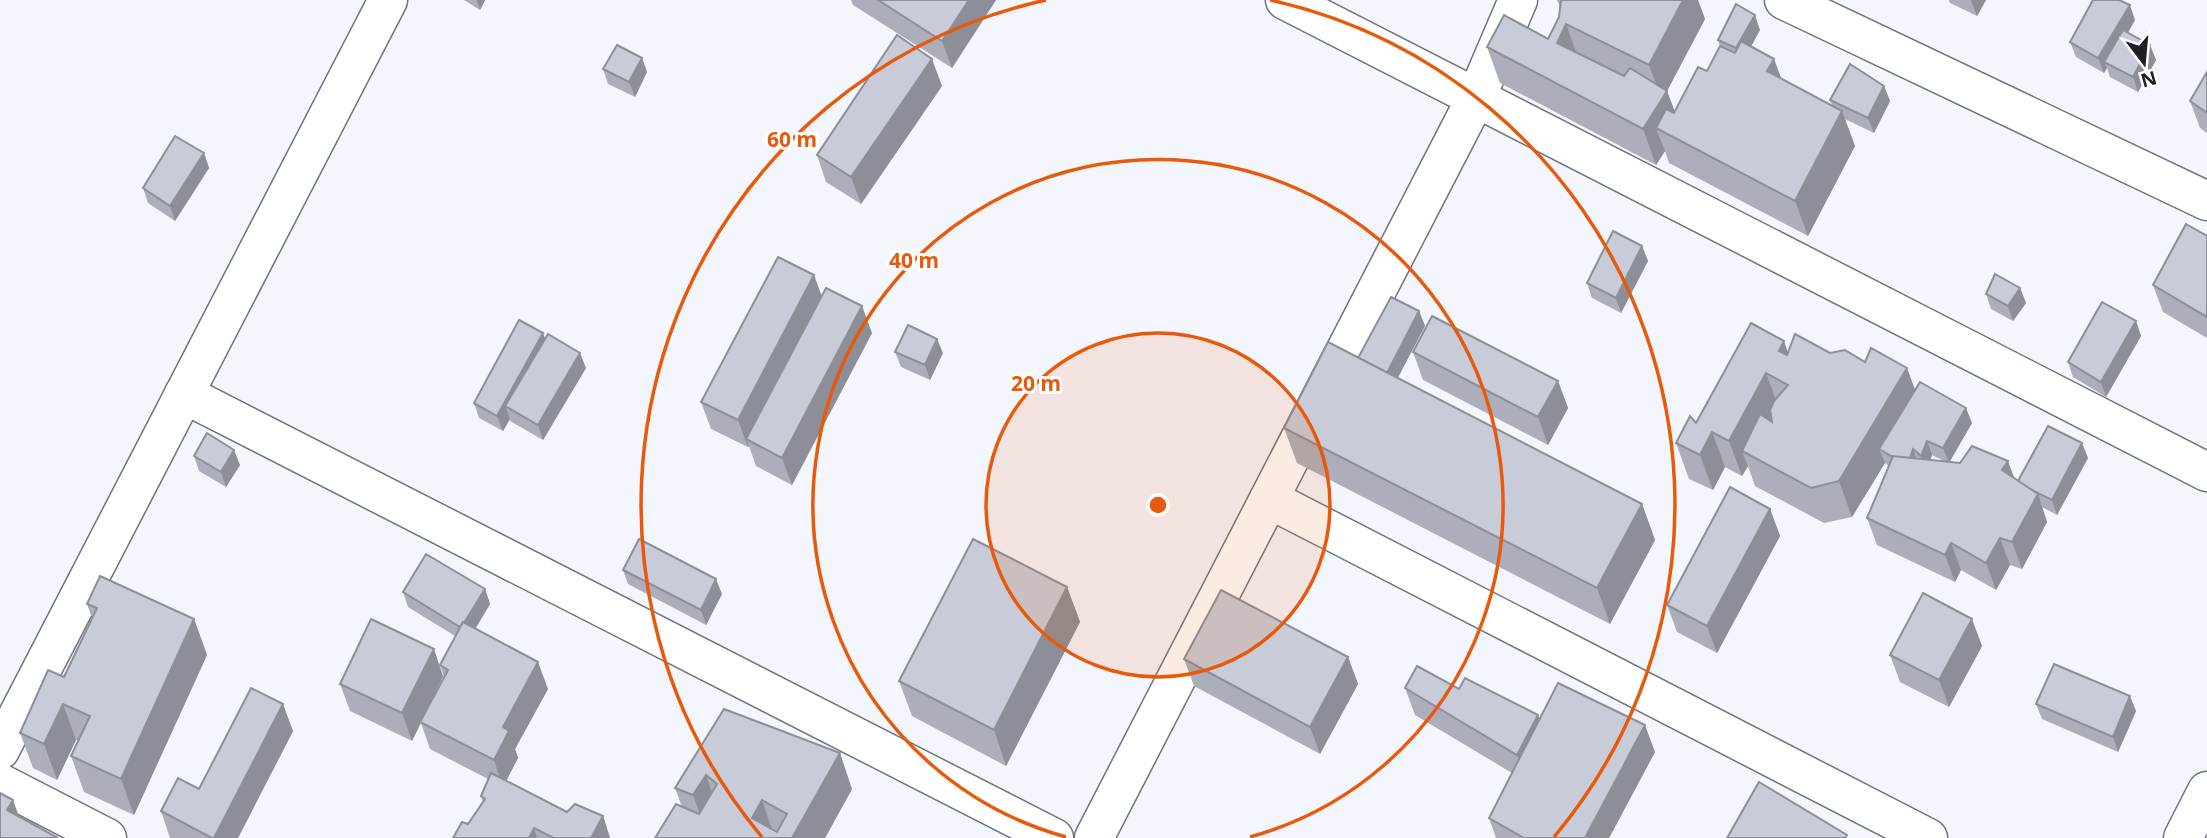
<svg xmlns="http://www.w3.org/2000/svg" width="2207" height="838" viewBox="0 0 2207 838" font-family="'Noto Sans',sans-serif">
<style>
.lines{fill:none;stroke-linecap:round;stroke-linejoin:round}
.minor-casing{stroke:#70737f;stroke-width:41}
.minor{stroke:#fff;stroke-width:38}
.wall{fill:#acafbb;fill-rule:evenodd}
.shaded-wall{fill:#8c8f98}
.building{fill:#c8ccd9;stroke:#8c8f98;stroke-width:2;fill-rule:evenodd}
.ring{fill:none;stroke:#e8590c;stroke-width:3.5}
.centre{fill:#e8590c;stroke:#fff;stroke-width:3.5}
.ring-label{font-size:21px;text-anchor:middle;font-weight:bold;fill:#e8590c;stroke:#fff;stroke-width:6;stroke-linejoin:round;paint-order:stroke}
</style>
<rect width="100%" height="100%" fill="#f4f6fe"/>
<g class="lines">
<g class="minor-casing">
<g id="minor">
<polyline points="1285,0 2207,472"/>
<polyline points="1784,0 2207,201"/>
<polyline points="184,394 1054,838"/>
<polyline points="1269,499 1928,838"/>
<polyline points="0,750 388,0"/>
<polyline points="0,783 107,838"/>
<polyline points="1094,838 1476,98 1518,0"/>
<polyline points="2183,838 2207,791"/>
</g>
</g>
<use href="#minor" class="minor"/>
</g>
<g class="wall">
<polygon points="464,0 485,0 480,10"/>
<polygon points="851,0 996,0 952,68 853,5"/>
<polygon points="1557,0 1698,0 1705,19 1667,91 1675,112 1707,71 1720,46 1718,40 1760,30 1751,46 1774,59 1781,78 1832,105 1830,100 1884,86 1890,101 1874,133 1845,119 1855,146 1808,236 1669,163 1665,151 1656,165 1500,83 1487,47 1548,39 1559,17 1560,7"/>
<polygon points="1949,0 1986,0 1977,16 1950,3"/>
<polygon points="2135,20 2128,33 2150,45 2156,60 2138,92 2110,77 2107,68 2104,73 2076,57 2070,42"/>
<polygon points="642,58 647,72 635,97 608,84 603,69"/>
<polygon points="2207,72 2207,133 2200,128 2190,101"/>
<polygon points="942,86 861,204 826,182 817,155"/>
<polygon points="204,153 209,168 175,221 148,203 143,188"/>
<polygon points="2207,236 2207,338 2163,312 2153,285"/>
<polygon points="1642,246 1648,261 1621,313 1592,298 1587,283"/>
<polygon points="2020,288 2026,303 2013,321 1991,309 1986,294"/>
<polygon points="822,296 872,333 792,485 756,466 749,446 748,447 711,429 701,402"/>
<polygon points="1419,311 1425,326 1397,378 1642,504 1655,540 1610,624 1297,463 1284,428 1358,358"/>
<polygon points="2136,321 2141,336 2106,397 2073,377 2068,362"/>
<polygon points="545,338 586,368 543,440 510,421 510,419 503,431 479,418 474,403"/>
<polygon points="895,352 943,353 930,380 901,367"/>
<polygon points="1413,352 1558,381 1568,408 1548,445 1423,380"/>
<path d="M1788,352L1830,353L1865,362L1915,390L1972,423L1949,462L2014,478L2018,481L2082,443L2088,458L2057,515L2042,507L2047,522L2022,569L2010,565L1996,590L1961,570L1955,582L1877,545L1867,518L1889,466L1885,463L1852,517L1824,523L1755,486L1748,466L1742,476L1725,467L1713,490L1689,479L1676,443L1696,423ZM1932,455L1946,462L1930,460Z"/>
<polygon points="194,456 240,465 226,487 199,471"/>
<polygon points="1770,509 1780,536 1717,653 1677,632 1667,605"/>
<polygon points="623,570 722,594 706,625 628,584"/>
<polygon points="1067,587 1080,622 1006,766 912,716 899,681"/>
<polygon points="485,589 490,604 475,628 548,689 515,749 518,758 506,781 567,812 603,816 610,838 453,838 468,824 483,802 481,796 488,779 430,749 421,723 412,741 350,711 340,684 443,676 429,706 444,677 440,665 455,636 408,607 403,592"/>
<polygon points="87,604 194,619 207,655 134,815 84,792 71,756 79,741 76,740 57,780 33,768 20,733 64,677 92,618"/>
<polygon points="1982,646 1949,707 1900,682 1890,655"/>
<polygon points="1348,657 1358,684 1320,754 1194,686 1184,659"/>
<polygon points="1405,688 1459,689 1540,719 1655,752 1609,838 1496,838 1489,818 1512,773 1415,715"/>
<polygon points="2036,704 2136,711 2118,752 2042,719"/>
<polygon points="724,709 852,789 825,838 655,838 682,807 675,788"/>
<polygon points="293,731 238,838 170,838 161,811"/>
</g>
<g class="shaded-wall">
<polygon points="477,0 485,0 480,10"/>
<polygon points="969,0 996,0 952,68 942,41"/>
<polygon points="1683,0 1698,0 1705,19 1667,91 1680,126 1656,128 1665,151 1656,165 1643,129 1662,100 1649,65"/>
<polygon points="1972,0 1986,0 1977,16 1971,1"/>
<polygon points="2130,5 2135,20 2109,65 2104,62 2107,68 2104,73 2098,58"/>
<polygon points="1755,15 1760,30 1742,63 1736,48"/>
<polygon points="1566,24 1579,60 1557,43"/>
<polygon points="2150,45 2156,60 2138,92 2133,77"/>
<polygon points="642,58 647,72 635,97 629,82"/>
<polygon points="932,59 942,86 861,204 851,177"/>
<polygon points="1774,59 1787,95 1767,71"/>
<polygon points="1884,86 1890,101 1874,133 1868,118"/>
<polygon points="1842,111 1855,146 1808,236 1795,201"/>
<polygon points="204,153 209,168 175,221 170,206"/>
<polygon points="1642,246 1648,261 1621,313 1616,298"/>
<polygon points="814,275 824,302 746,439 749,446 748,447 738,420"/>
<polygon points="2020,288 2026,303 2013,321 2008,306"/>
<polygon points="862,306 872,333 792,485 782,458"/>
<polygon points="1419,311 1425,326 1391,391 1385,376"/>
<polygon points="2136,321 2141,336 2106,397 2101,382"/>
<polygon points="543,333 549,348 505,406 510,419 503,431 497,416"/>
<polygon points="937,339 943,353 930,380 925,365"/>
<polygon points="1784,341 1796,376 1779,351"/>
<polygon points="580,353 586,368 543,440 538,425"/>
<polygon points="1907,368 1920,403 1879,449 1885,463 1852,517 1839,481"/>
<polygon points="1766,373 1779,408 1753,457 1742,451 1748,466 1742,476 1729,441"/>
<polygon points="1558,381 1568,408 1548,445 1538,417"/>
<polygon points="1966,408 1972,423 1949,463 1943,448"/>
<polygon points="1712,432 1725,467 1713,490 1700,455"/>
<polygon points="1927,441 1932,455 1927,471 1921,456"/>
<polygon points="2082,443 2088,458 2057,515 2052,500"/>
<polygon points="1913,449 1918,464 1907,465"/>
<polygon points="234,450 240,465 226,487 221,472"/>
<polygon points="2008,461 2018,488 2002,470"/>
<polygon points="2038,494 2047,522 2022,569 2012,542"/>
<polygon points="1642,504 1655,540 1610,624 1597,588"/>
<polygon points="1770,509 1780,536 1717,653 1707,626"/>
<polygon points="2000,538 2010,565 1996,590 1986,563"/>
<polygon points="1951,543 1961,570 1955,582 1945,555"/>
<polygon points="716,579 722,594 706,625 701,610"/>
<polygon points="1067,587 1080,622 1006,766 994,730"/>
<polygon points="485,589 490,604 467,643 461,628"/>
<polygon points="194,619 207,655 134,815 121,779"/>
<polygon points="1972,619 1982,646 1949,707 1939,680"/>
<polygon points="434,649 443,676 412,741 402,713"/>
<polygon points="1348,657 1358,684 1320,754 1310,727"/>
<polygon points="538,662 548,689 515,749 518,758 503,787 494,760 503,727"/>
<polygon points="2130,696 2136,711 2118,752 2113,737"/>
<polygon points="63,704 76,740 57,780 44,744"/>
<polygon points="283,704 293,731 238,838 214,838"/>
<polygon points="1538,715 1548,742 1527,782 1517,755"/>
<polygon points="1645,725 1655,752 1609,838 1585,838"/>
<polygon points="840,753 852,789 825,838 792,838"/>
<polygon points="706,775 718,810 706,831 693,795"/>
<polygon points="13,800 26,836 7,810"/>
<polygon points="762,800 774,836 752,818"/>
<polygon points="603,816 610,838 591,838"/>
<polygon points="534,828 537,838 529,838"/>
</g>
<g class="building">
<polygon points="878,0 969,0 942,41"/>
<polygon points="1561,0 1683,0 1649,65 1566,24 1557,43 1624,76 1630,68 1667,91 1643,129 1487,47 1504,15 1548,39 1559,17"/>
<polygon points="2093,0 2119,0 2130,5 2098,58 2070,42"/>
<polygon points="1736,4 1755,15 1736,48 1718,40"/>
<polygon points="2123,30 2150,45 2133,77 2104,62"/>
<polygon points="897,35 932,59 851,177 817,155"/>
<polygon points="1741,41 1774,59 1767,71 1842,111 1795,201 1656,128 1666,109 1674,113 1698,67 1707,71 1720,46 1735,53"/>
<polygon points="617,45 642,58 629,82 603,69"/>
<polygon points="1850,64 1884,86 1868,118 1830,100"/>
<polygon points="2207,72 2207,113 2190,101"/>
<polygon points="175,136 204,153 170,206 143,188"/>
<polygon points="2186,224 2207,236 2207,317 2153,285"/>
<polygon points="1613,231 1642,246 1616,298 1587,283"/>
<polygon points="778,257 814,275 738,420 701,402"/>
<polygon points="1995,274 2020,288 2008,306 1986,294"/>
<polygon points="826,288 862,306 782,458 746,439"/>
<polygon points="1391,297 1419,311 1387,373 1358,358"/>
<polygon points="2102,302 2136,321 2101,382 2068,362"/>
<polygon points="1432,316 1558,381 1538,417 1413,352"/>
<polygon points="519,320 543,333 497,416 474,403"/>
<polygon points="1751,323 1784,341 1779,351 1787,355 1795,334 1830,353 1845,350 1865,362 1871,348 1907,368 1839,481 1811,488 1742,451 1760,414 1772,422 1770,410 1774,401 1788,385 1766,373 1729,441 1712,432 1700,455 1676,443 1690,416 1696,423"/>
<polygon points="908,325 937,339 925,365 895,352"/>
<polygon points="548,334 580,353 538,425 505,406"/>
<polygon points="1328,342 1642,504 1597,588 1284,428"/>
<polygon points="1920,382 1966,408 1943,448 1927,441 1921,456 1913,449 1910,458 1893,457 1879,449"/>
<polygon points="2048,426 2082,443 2052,500 2026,487 2018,481"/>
<polygon points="207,433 234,450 221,472 194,456"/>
<polygon points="1972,446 2008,461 2002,470 2038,494 2012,542 2000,538 1986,563 1951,543 1945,555 1867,518 1893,456 1960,463"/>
<polygon points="1730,487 1770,509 1707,626 1667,605"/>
<polygon points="639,539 716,579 701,610 623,570"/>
<polygon points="973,539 1067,587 994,730 899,681"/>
<polygon points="426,554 485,589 464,623 463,622 460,627 403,592"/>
<polygon points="100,576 194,619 121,779 71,756 90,716 63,704 44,744 20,733 48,670 64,677 97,608 87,604"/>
<polygon points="1221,590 1348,657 1310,727 1184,659"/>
<polygon points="1923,593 1972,619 1939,680 1890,655"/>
<polygon points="371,619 434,649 402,713 340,684"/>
<polygon points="463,622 538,662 503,727 509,731 494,760 420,722 448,670 440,665"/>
<polygon points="2054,664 2130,696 2113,737 2036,704"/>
<polygon points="1417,666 1459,689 1465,678 1538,715 1517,755 1405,688"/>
<polygon points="1558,683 1645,725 1585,838 1524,838 1489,818"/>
<polygon points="251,688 283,704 214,838 212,838 161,811 178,778 199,789"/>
<path d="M724,709L840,753L792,838H655L676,804L699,814L717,784L706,775L693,795L675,788ZM762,800L787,814L777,832L752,818Z"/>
<polygon points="491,773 567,812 575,804 603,816 591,838 551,838 552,837 534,828 529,838 453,838 462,822 468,824 485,799 481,796"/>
<polygon points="1759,782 1847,835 1845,838 1727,838"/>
<polygon points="0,793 13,800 7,810 58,838 0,838"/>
</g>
<circle cx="1158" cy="505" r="172" fill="#e8590c" fill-opacity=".12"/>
<g class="ring">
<circle cx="1158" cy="505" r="172"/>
<path d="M1066 837A345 345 0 1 1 1250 837"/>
<path d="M762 837A517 517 0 0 1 1046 0M1270 0A517 517 0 0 1 1554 837"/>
</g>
<circle cx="1158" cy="505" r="10" class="centre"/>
<g class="ring-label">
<text x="792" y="147">60 m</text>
<text x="914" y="268">40 m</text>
<text x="1036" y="391">20 m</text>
</g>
<g transform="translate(2144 63) rotate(164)" stroke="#ffffff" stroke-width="5" paint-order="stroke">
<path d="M0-5L12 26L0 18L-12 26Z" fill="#1d1e23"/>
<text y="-10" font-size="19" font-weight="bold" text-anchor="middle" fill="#1d1e23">N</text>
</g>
</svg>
